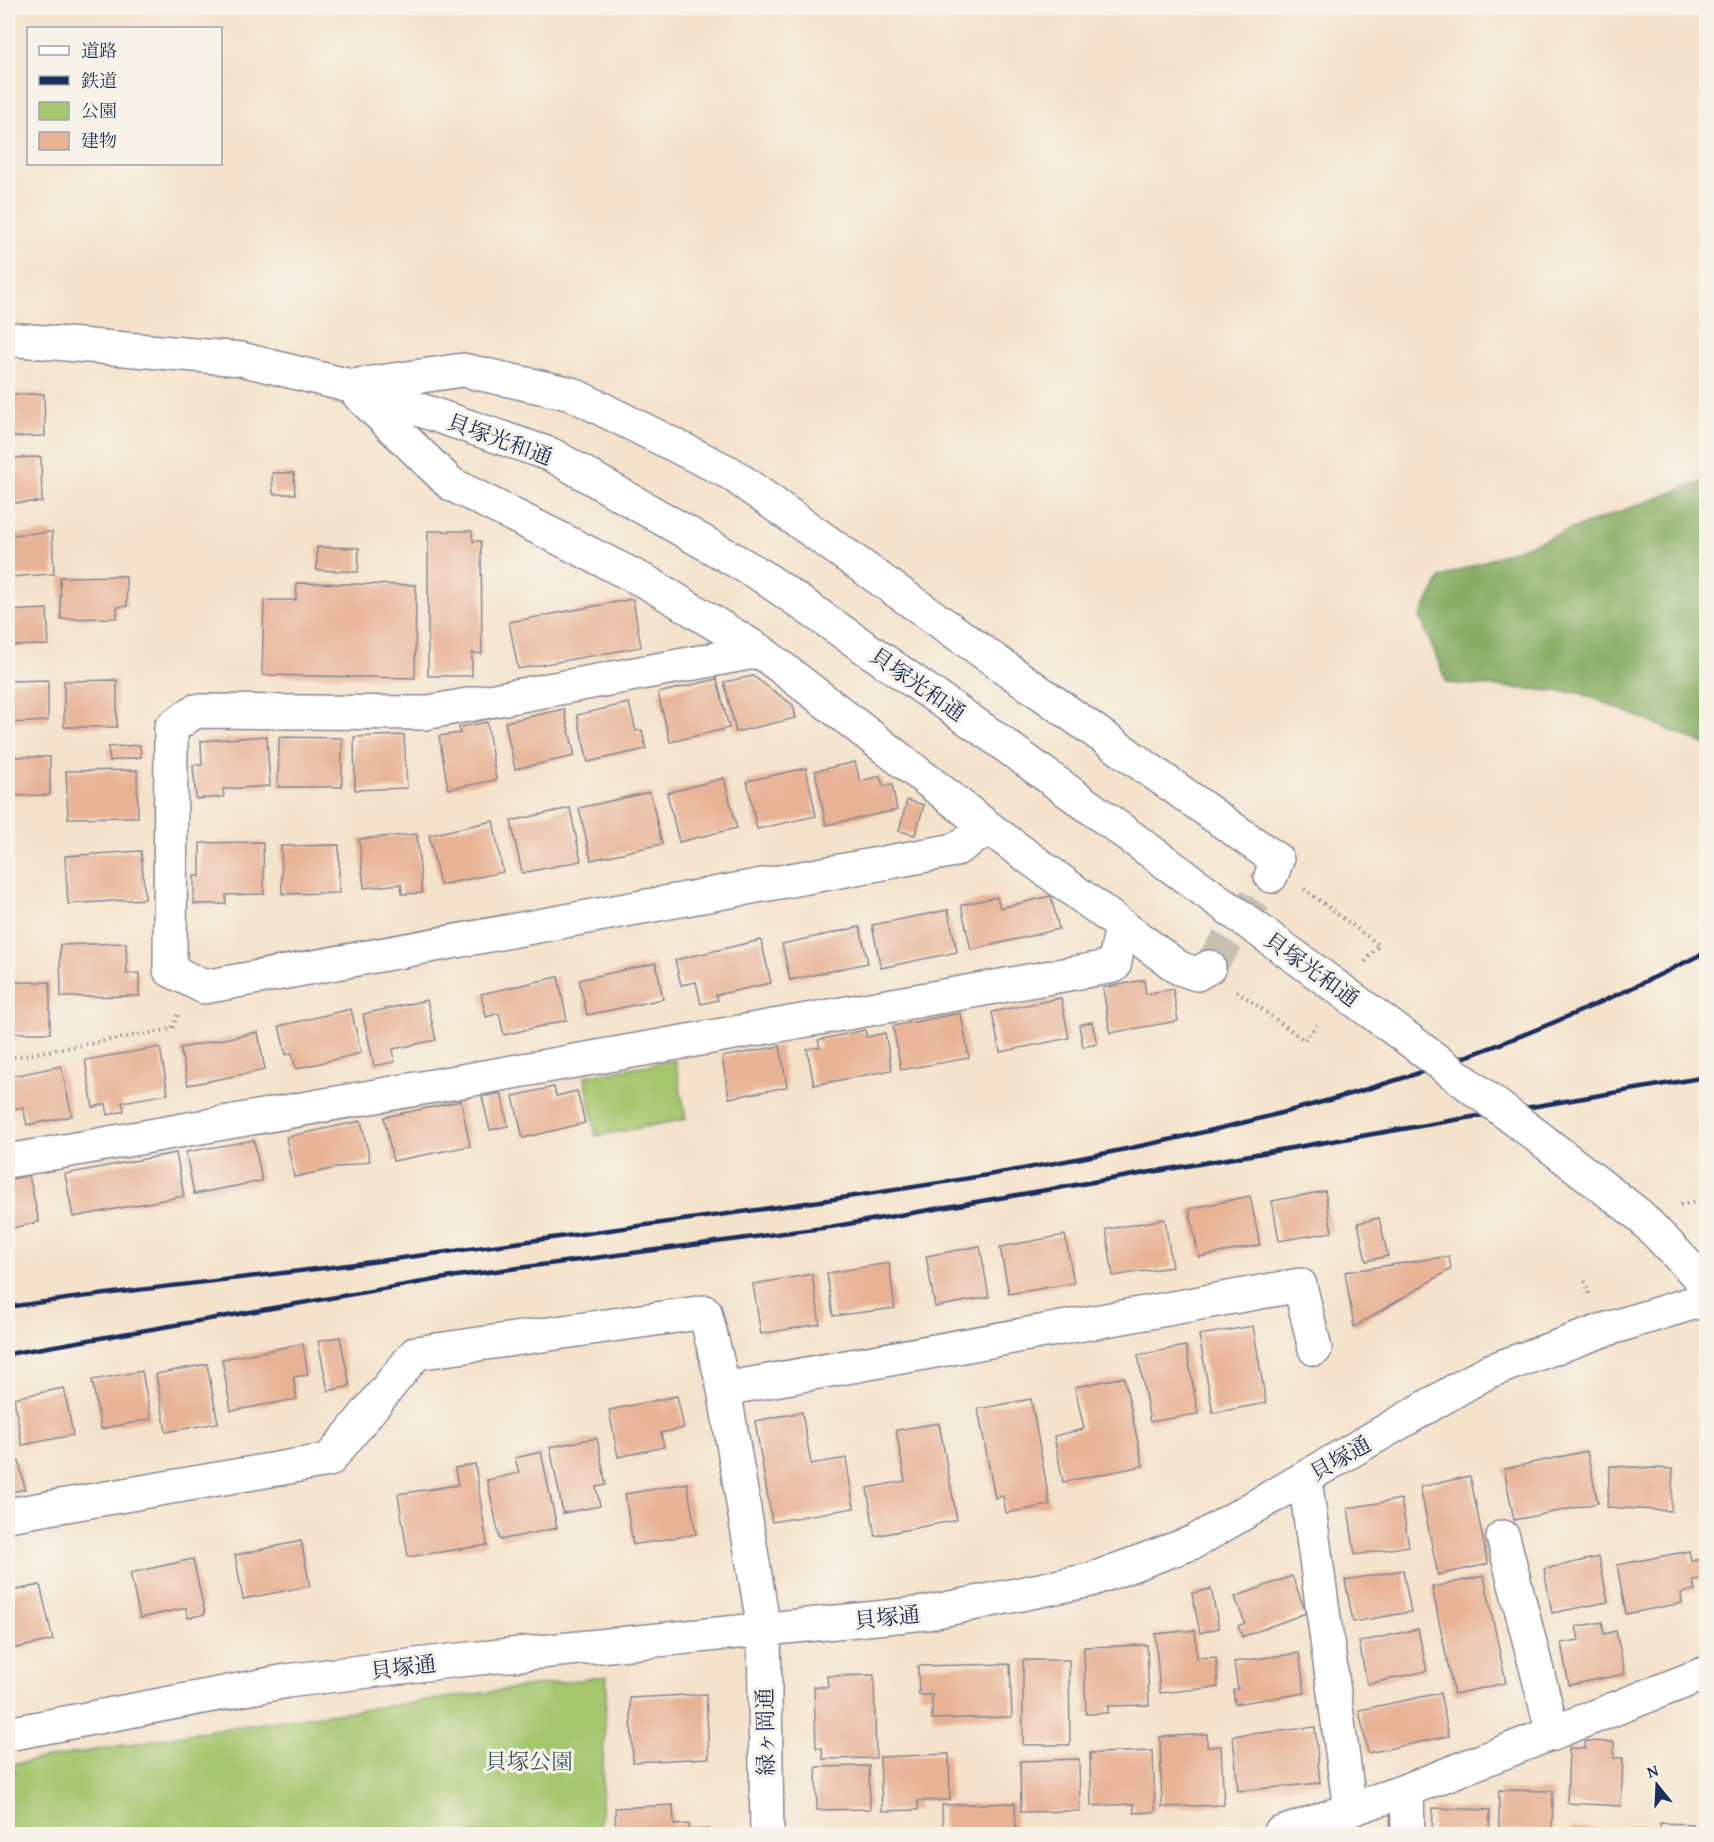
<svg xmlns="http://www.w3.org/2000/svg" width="1714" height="1842" viewBox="0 0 1714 1842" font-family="'Gentium Book Plus','Noto Serif JP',serif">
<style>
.green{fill:#a6c66e;stroke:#607a66;stroke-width:1.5}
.forest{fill:#84ab61;stroke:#506d60;stroke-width:1.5}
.building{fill:#e8b295}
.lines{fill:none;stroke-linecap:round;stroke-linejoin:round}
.minor-tunnel{stroke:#c9beb4;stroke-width:33;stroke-dasharray:33 16;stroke-linecap:butt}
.minor-casing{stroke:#888894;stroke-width:36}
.path{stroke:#888894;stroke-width:4;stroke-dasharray:1.5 4.5;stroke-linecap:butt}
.minor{stroke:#fff;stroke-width:33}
.rail{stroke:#1b2f5e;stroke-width:4.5}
.minor-bridge-casing{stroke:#888894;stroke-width:36;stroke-linecap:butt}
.minor-bridge{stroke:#fff;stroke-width:33}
.labels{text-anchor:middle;stroke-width:6;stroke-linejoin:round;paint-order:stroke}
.street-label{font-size:22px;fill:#1b2f5e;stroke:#f7f3e8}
.park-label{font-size:22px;fill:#3e5562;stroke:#f7f3e8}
</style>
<rect width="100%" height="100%" fill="#f7f3e8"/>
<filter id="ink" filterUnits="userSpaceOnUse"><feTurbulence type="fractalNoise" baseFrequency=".0167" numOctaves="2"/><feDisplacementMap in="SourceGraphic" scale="12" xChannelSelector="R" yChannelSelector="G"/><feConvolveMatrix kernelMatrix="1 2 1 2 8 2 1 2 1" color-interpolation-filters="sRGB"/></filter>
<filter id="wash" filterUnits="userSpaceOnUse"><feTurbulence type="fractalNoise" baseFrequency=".008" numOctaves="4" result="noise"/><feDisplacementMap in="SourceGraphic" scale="24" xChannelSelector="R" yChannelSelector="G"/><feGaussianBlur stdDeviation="1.35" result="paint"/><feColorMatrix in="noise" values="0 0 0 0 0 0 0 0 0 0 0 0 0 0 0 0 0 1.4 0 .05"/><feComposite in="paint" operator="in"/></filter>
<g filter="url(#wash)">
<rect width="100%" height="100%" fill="#f5e2ca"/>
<g class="green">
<polygon points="675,1060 686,1119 596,1136 585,1076"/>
<polygon points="607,1676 600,1834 8,1834 8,1765 212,1730"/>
</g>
<polygon class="forest" points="1706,480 1706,745 1580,693 1447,683 1420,617 1441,577"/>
<g id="blocks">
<g class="building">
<polygon points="8,394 44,394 45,436 8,437"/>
<polygon points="41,457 42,502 8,503 8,458"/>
<polygon points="272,473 294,473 295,494 273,494"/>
<polygon points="428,531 472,531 473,541 481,541 482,654 472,653 472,676 428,676"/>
<polygon points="52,532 54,574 8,577 8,535"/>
<polygon points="317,547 359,548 358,572 317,570"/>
<polygon points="126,576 127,606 117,607 117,618 61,619 60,577"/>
<polygon points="297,583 416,585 415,678 262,675 264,600 296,600"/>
<polygon points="633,599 641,647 518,669 509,622"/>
<polygon points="47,609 49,645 8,646 8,611"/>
<polygon points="753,676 793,705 796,718 736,732 724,682"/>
<polygon points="717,679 729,728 670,742 658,693"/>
<polygon points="48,680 48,721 8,723 8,681"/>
<polygon points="117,680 117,727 64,727 64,681"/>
<polygon points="629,703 636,731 642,730 646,749 588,762 577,715"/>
<polygon points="564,709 575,756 515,769 505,722"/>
<polygon points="487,722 496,780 448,789 439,736 460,733 459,727"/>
<polygon points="404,735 407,788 355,790 354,737"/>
<polygon points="267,736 270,786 223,789 224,797 196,799 193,765 202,765 201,741"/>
<polygon points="279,737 342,738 342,787 278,787"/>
<polygon points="140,745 141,757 110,761 108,747"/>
<polygon points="8,757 50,757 50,795 8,796"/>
<polygon points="855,762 860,781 880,776 883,786 892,784 897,810 826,825 815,771"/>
<polygon points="806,768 816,816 757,829 747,781"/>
<polygon points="137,770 138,817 68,818 66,771"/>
<polygon points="724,778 737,828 679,842 667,793"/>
<polygon points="650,792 662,844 591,860 579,808"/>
<polygon points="907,800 924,805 915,835 899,831"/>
<polygon points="570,808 581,861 522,873 511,821"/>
<polygon points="493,821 503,872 440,885 429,835"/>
<polygon points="417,834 422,893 402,894 401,884 364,888 359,839"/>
<polygon points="263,842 264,894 226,895 226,904 194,904 194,876 200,876 200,843"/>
<polygon points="339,845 339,893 282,894 281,846"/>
<polygon points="141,851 145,899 68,904 65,856"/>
<polygon points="1051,896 1059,929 971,950 961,905 997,897 1000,908"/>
<polygon points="948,910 957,952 881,968 872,925"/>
<polygon points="860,927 868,963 790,980 782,944"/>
<polygon points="761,940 771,983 716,995 718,1000 701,1004 696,982 681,985 675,960"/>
<polygon points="126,943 127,974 139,973 139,996 61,997 60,945"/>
<polygon points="656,963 663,999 587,1015 579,980"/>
<polygon points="558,977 567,1020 504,1035 499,1013 486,1017 481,994"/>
<polygon points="1144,980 1146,994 1173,989 1178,1021 1110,1033 1103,988"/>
<rect x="8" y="982" width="42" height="51"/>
<polygon points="1061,998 1069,1038 1000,1052 992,1012"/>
<polygon points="427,1000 436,1040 393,1049 395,1062 374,1066 363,1014"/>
<polygon points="351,1009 361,1053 296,1069 292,1053 286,1055 279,1026"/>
<polygon points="961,1013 969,1058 901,1070 893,1026"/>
<polygon points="1092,1022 1097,1044 1083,1047 1079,1025"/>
<polygon points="865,1030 867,1037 885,1033 892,1070 814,1085 807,1049 820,1047 818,1040"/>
<polygon points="258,1032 265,1070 188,1085 180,1048"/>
<polygon points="780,1046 787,1087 729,1098 722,1057"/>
<polygon points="160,1047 168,1094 122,1102 124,1111 108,1115 106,1104 93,1107 85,1060"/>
<polygon points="61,1066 72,1116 27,1125 23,1107 8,1110 8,1077"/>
<polygon points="554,1087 556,1096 577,1091 585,1123 523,1138 513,1096"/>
<polygon points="501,1093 508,1126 490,1130 482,1097"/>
<polygon points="461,1101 470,1146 393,1161 384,1117"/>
<polygon points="361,1121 370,1161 294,1177 286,1137"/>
<polygon points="254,1140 262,1181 194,1194 186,1152"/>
<polygon points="176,1153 184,1196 73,1217 65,1174"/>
<polygon points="29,1175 39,1222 8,1229 8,1180"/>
<polygon points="1325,1191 1332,1232 1279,1241 1272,1201"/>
<polygon points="1250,1196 1260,1245 1199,1257 1189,1209"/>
<polygon points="1379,1218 1388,1256 1366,1261 1358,1223"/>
<polygon points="1165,1219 1172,1267 1113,1276 1106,1229"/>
<polygon points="1065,1235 1074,1283 1009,1294 1000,1247"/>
<polygon points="980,1246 989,1297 935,1307 926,1256"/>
<polygon points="1449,1256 1451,1269 1354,1327 1345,1272"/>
<polygon points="889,1263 895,1308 833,1316 827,1273"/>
<polygon points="812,1274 820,1324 761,1334 753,1284"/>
<polygon points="1253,1326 1266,1403 1213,1413 1199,1335"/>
<polygon points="340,1337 350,1386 328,1391 318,1341"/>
<polygon points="303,1344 308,1375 293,1377 297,1399 231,1411 222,1359"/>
<polygon points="1186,1346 1198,1414 1150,1422 1138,1355"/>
<polygon points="207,1364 218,1423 166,1432 156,1374"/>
<polygon points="142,1371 151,1419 101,1429 92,1380"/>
<polygon points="1124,1377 1143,1466 1063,1482 1054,1436 1084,1429 1075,1387"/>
<polygon points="64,1388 73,1435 22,1445 14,1398"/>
<polygon points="677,1396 684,1428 661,1433 664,1447 618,1457 609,1410"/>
<polygon points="1031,1399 1050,1505 1006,1513 1003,1496 995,1498 978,1409"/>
<polygon points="802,1412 811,1464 846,1458 854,1508 772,1522 755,1421"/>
<polygon points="939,1423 957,1520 875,1536 867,1488 905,1481 896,1430"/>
<polygon points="597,1438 606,1485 596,1487 600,1506 563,1513 550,1447"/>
<polygon points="1587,1451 1598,1503 1514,1520 1504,1469"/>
<polygon points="541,1452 557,1528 500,1540 487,1480 519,1473 515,1458"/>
<polygon points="19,1461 25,1489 8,1493 8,1463"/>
<polygon points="475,1464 487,1545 408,1557 398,1494 458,1485 455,1468"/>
<polygon points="1610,1466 1673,1469 1671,1511 1607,1507"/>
<polygon points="1470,1476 1488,1564 1438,1575 1420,1487"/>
<polygon points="687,1483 696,1534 633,1545 625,1494"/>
<polygon points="1401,1499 1409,1546 1355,1555 1348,1508"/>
<polygon points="301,1541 310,1586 243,1599 235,1555"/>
<polygon points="1689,1551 1691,1561 1706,1558 1706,1579 1693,1581 1695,1590 1681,1593 1682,1603 1626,1614 1617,1565"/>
<polygon points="1599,1557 1608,1602 1552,1613 1544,1569"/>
<polygon points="193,1559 205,1614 188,1618 186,1608 140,1618 130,1573"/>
<polygon points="1403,1570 1411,1612 1353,1622 1345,1580"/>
<polygon points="1292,1576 1306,1613 1242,1637 1238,1626 1245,1623 1235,1597"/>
<polygon points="1484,1576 1506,1683 1454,1694 1432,1587"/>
<polygon points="40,1585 53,1640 8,1650 8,1592"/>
<polygon points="1211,1589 1219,1628 1200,1633 1192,1593"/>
<polygon points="1602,1622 1604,1634 1616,1631 1625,1674 1569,1685 1561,1643 1579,1640 1576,1627"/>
<polygon points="1418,1629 1427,1671 1367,1684 1359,1642"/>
<polygon points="1195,1630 1197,1658 1216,1657 1218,1687 1160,1693 1155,1634"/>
<polygon points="1147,1645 1149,1705 1108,1706 1108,1713 1086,1714 1084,1647"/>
<polygon points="1299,1653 1305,1693 1235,1704 1233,1690 1238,1689 1234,1662"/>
<polygon points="1023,1660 1069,1660 1070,1745 1023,1745"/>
<polygon points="1010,1664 1012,1717 932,1719 932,1695 919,1695 918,1666"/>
<polygon points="874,1675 876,1758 823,1759 822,1748 816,1748 814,1687 828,1687 827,1676"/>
<polygon points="1440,1693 1449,1736 1368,1753 1359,1710"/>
<polygon points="706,1694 709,1758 633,1762 630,1698"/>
<polygon points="1315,1727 1320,1783 1238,1791 1233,1736"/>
<polygon points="1207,1734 1207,1747 1221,1746 1224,1805 1162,1807 1160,1737"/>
<polygon points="1585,1741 1614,1742 1614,1758 1623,1758 1621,1806 1567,1803 1569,1748 1585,1749"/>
<polygon points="1153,1751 1155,1812 1134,1813 1134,1804 1091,1806 1090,1753"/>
<polygon points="949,1754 950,1800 918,1801 918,1810 882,1811 880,1757"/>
<polygon points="1079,1759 1080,1811 1021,1812 1020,1761"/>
<polygon points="869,1766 870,1809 817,1810 816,1767"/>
<polygon points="1499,1790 1553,1791 1552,1832 1499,1830"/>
<polygon points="1015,1803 1016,1834 943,1834 942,1805"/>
<polygon points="673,1805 674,1825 689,1824 689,1830 708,1829 709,1834 616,1834 615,1808"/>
<polygon points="1433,1808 1490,1810 1489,1834 1432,1834"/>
<polygon points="1660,1823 1692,1824 1691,1834 1660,1834"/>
<polygon points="1570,1828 1647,1830 1647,1834 1570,1834"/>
</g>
</g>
</g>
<g filter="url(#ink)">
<use href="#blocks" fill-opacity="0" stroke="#888894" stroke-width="1.5"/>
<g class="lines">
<polyline class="minor-tunnel" points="1209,967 1271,876"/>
<g class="minor-casing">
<g id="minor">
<polyline points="8,339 241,359 350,386 552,455 762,576 991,735 1408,1039"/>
<polyline points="358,385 463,370 572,394 730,473 1277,860 1271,876"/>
<polyline points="358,394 451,484 650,584 760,651 989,828 1179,968 1197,974 1209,967"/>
<polyline points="760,651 424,713 195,711 171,728 170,970 204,987 955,850 989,828"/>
<polyline points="1537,1136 1639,1215 1706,1284"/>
<polyline points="8,1161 1114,966 1122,926"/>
<polyline points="724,1389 764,1629 767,1834"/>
<polyline points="1305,1479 1350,1810"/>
<polyline points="8,1515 329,1460 416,1353 705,1312 724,1389 1300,1285 1315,1349"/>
<polyline points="1503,1537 1553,1734"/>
<polyline points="8,1734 287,1681 450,1661 926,1613 1090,1580 1194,1542 1487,1372 1601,1331 1706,1299"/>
<polyline points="1407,1790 1408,1834"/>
<polyline points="1279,1834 1407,1790 1706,1673"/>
</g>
</g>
<g class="path">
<polyline points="1304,889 1379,945 1365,962"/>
<polyline points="1237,991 1304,1040 1317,1025"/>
<polyline points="8,1058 172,1029 178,1014"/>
<polyline points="1680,1205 1694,1202"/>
<polyline points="1585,1281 1590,1297"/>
<polyline points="8,1778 16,1771"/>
</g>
<use href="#minor" class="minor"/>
<g class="rail">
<path d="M8,1307C123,1290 240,1279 356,1264C475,1249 593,1232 712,1216C935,1186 1159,1152 1374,1087C1489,1053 1599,1006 1706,952"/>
<polyline points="8,1354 457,1276 830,1227 1706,1077"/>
</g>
<g class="minor-bridge-casing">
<polyline id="minor-bridge" points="1408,1039 1537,1136"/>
</g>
<use href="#minor-bridge" class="minor-bridge"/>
</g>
</g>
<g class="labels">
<g class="street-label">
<text transform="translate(500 439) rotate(20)" y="8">貝塚光和通</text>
<text transform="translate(918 684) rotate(35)" y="8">貝塚光和通</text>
<text transform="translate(1312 969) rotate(36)" y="8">貝塚光和通</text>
<text transform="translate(1340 1458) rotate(-30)" y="8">貝塚通</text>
<text transform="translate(887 1617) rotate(-6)" y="8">貝塚通</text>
<text transform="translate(403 1667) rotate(-7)" y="8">貝塚通</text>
<text transform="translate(765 1732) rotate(-91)" y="8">緑ヶ岡通</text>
</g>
<g class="park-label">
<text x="529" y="1769">貝塚公園</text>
</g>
</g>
<rect width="1714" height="1842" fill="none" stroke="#f7f3e8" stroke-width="30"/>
<rect x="27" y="27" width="195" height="138" fill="#f7f3e8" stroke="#9fa5b1" stroke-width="1.5"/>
<rect x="39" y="46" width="30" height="9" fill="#ffffff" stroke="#9fa5b1" stroke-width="1.5"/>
<text x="81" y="57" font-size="18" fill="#1b2f5e">道路</text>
<rect x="39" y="76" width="30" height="9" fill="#1b2f5e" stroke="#9fa5b1" stroke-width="1.5"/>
<text x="81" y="87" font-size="18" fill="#1b2f5e">鉄道</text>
<rect x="39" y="102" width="30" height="18" fill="#a6c66e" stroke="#9fa5b1" stroke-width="1.5"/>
<text x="81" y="117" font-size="18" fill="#1b2f5e">公園</text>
<rect x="39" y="132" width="30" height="18" fill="#e8b295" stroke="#9fa5b1" stroke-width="1.5"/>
<text x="81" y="147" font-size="18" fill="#1b2f5e">建物</text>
<g transform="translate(1657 1785) rotate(342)" stroke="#f7f3e8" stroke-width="4.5" paint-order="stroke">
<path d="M0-4.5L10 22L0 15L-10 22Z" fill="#1b2f5e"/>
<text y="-9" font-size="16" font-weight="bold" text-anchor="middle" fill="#1b2f5e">N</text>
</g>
</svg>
